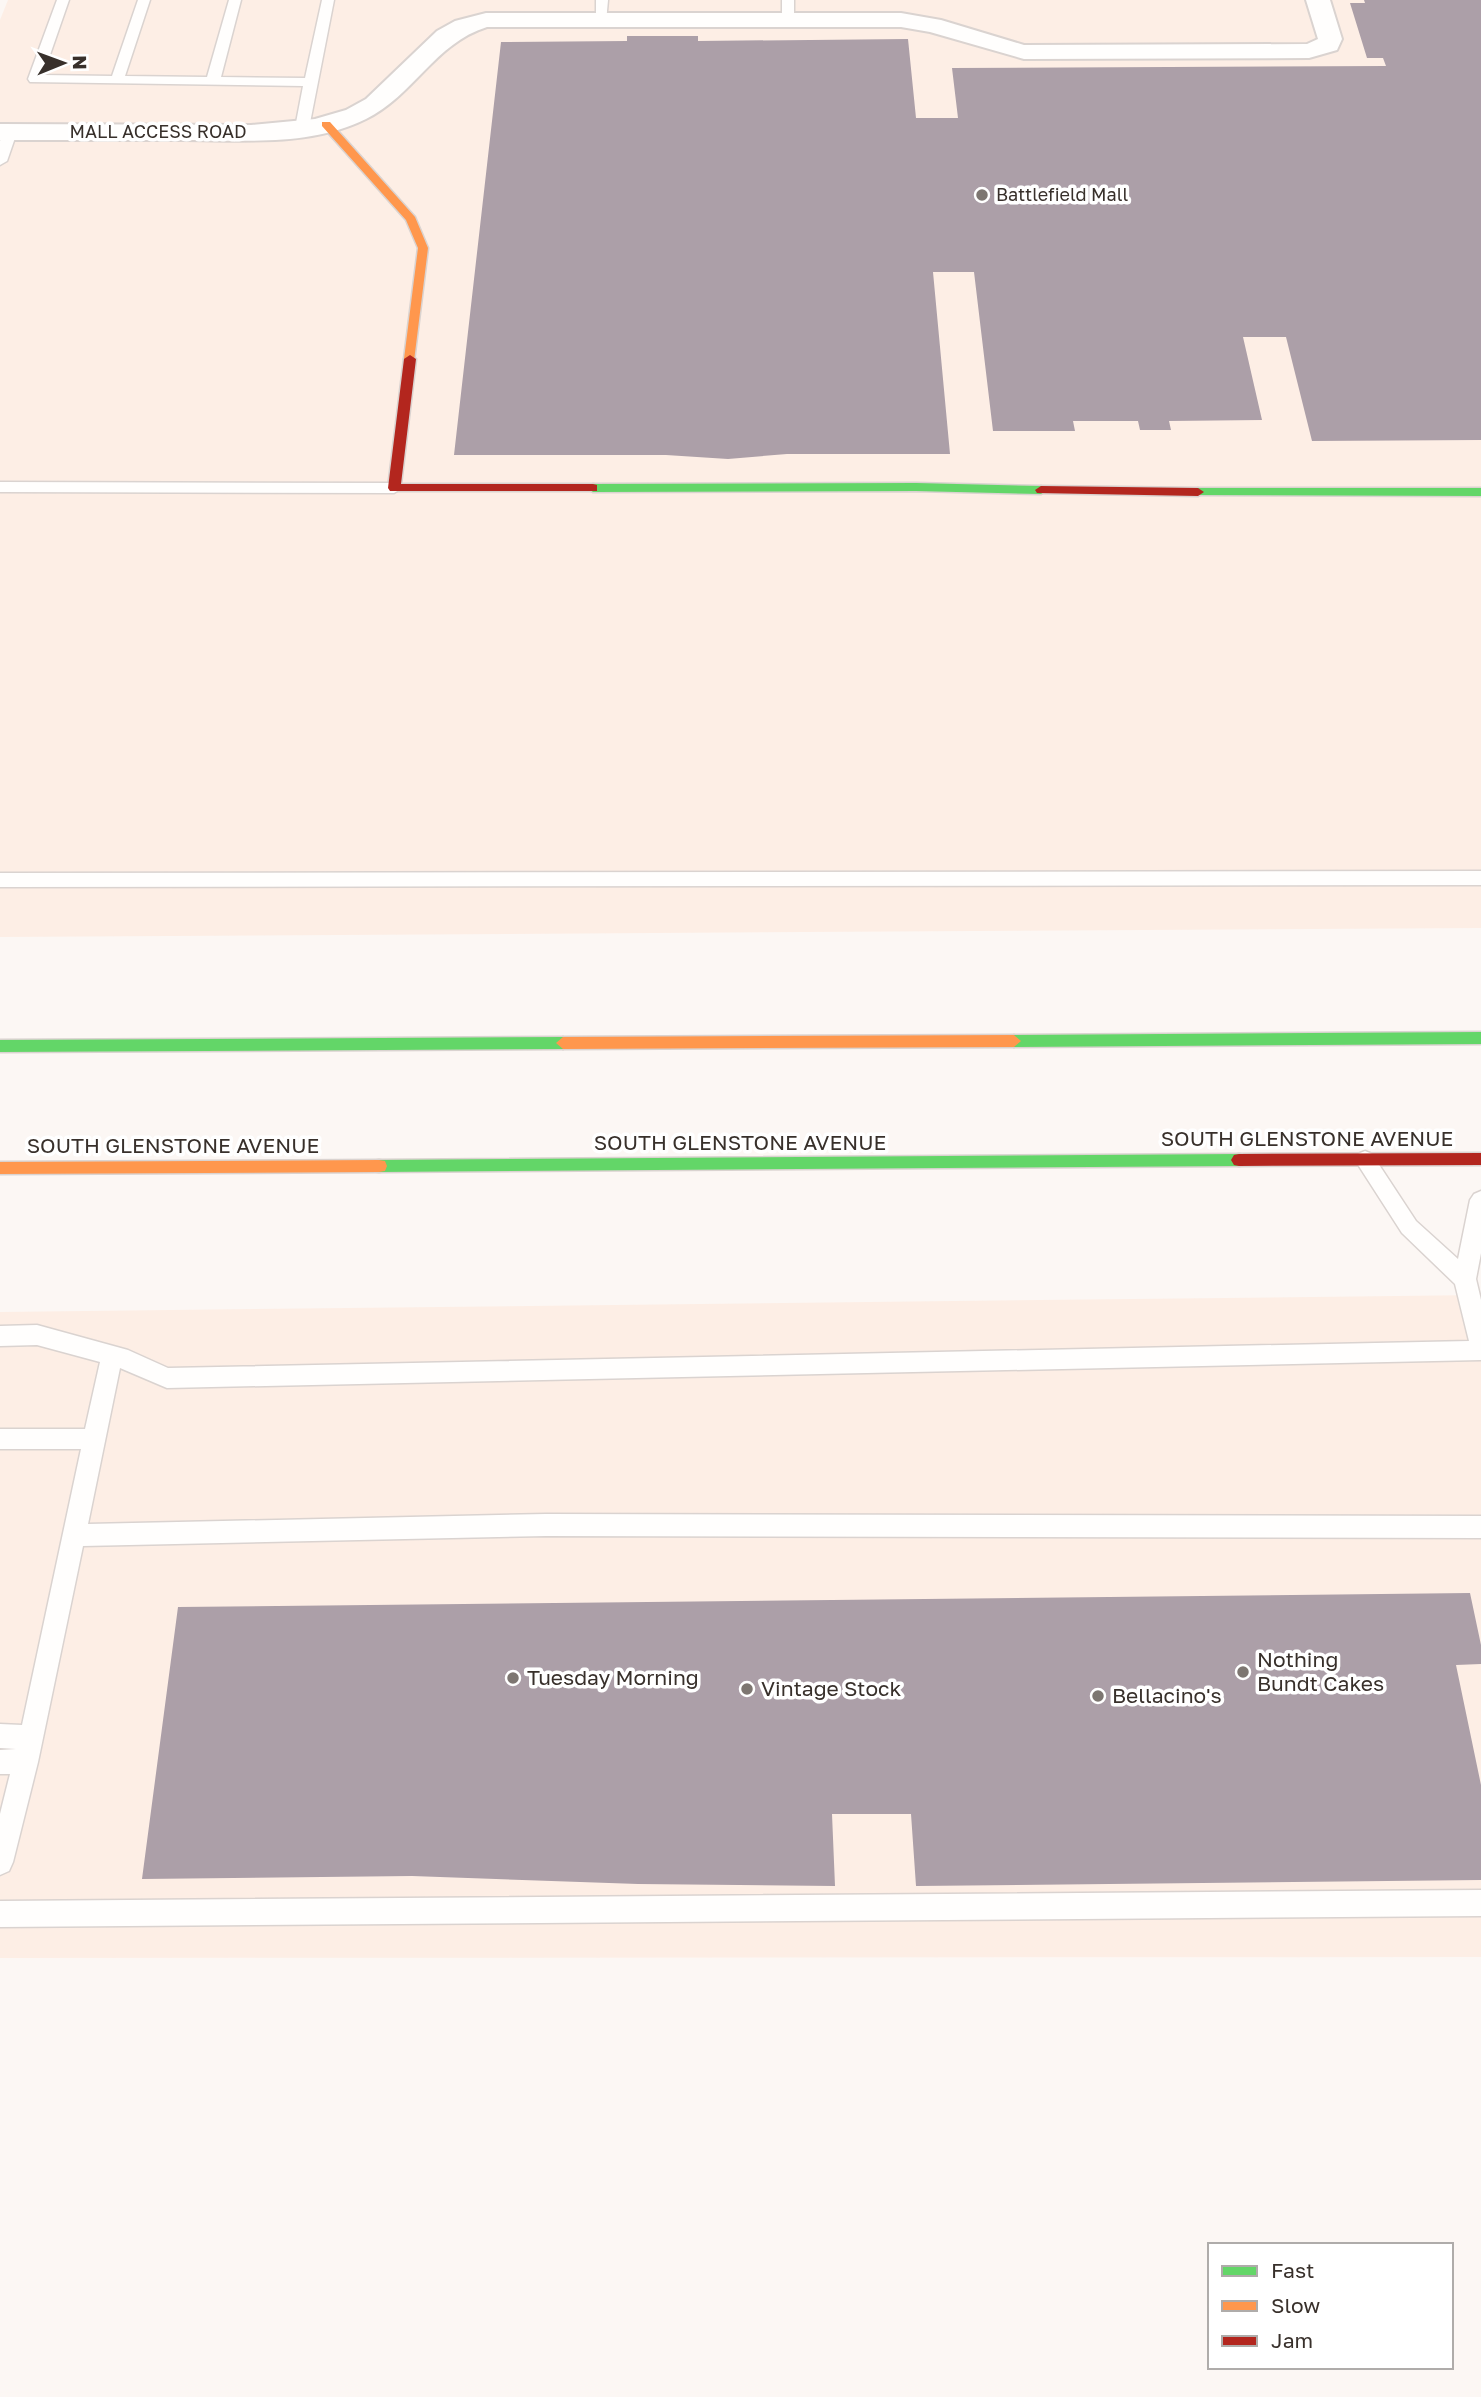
<svg xmlns="http://www.w3.org/2000/svg" width="1481" height="2397" viewBox="0 0 1481 2397" font-family="'Golos Text',sans-serif">
<style>
.built{fill:#fdeee5}
.building{fill:#ac9fa8}
.lines{fill:none;stroke-linecap:round;stroke-linejoin:round}
.lane-casing{stroke:#dad3d0;stroke-width:3}
.street-casing{stroke:#dad3d0;stroke-width:4}
.fast-casing{stroke:#dad3d0;stroke-width:3}
.slow-casing{stroke:#dad3d0;stroke-width:3}
.jam-casing{stroke:#dad3d0;stroke-width:3}
.lane{fill:#fffefd;fill-rule:evenodd}
.street{fill:#fffefd;fill-rule:evenodd}
.fast{fill:#63d668;fill-rule:evenodd}
.slow{fill:#ff974d;fill-rule:evenodd}
.jam{fill:#b3261e;fill-rule:evenodd}
.poi-dot{fill:#7d7671;stroke:#fff;stroke-width:2.5}
.labels{text-anchor:middle;stroke-width:7;stroke-linejoin:round;paint-order:stroke}
.far-street-label{font-size:18px;fill:#38302b;stroke:#fff}
.far-poi-label{font-size:18px;fill:#38302b;stroke:#fff;text-anchor:start}
.street-label{font-size:21px;fill:#38302b;stroke:#fff}
.poi-label{font-size:21px;fill:#38302b;stroke:#fff;text-anchor:start}
</style>
<rect width="100%" height="100%" fill="#fcf7f4"/>
<g class="built">
<polygon points="8,0 1481,0 1481,928 0,937 0,20"/>
<polygon points="1481,1295 1481,1957 0,1958 0,1312"/>
</g>
<g class="building">
<polygon points="1364,0 1481,0 1481,440 1312,441 1286,337 1243,337 1262,420 1169,421 1171,430 1140,430 1138,421 1073,421 1075,431 993,431 974,272 933,272 950,454 787,454 728,459 666,455 454,455 501,42 627,41 627,36 698,36 698,41 908,39 916,118 958,118 952,68 1386,66 1383,58 1367,58 1350,3 1365,3"/>
<polygon points="1470,1593 1481,1645 1481,1664 1456,1665 1481,1785 1481,1880 916,1886 911,1814 832,1814 835,1886 638,1884 412,1876 142,1879 178,1607"/>
</g>
<g class="lines">
<g class="lane-casing">
<g id="lane">
<polygon points="57,0 69,0 43,75 112,76 138,0 150,0 125,76 207,77 229,0 241,0 221,77 305,78 322,0 334,0 309,128 302,132 295,128 303,86 30,82 28,79"/>
<polygon points="596,0 608,0 606,22 596,22"/>
<polygon points="782,0 794,0 794,23 789,24 782,20"/>
<polygon points="10,128 17,132 7,161 0,165 0,141 5,129"/>
<polygon points="0,482 394,483 402,488 394,493 0,492"/>
<polygon points="1481,871 1481,885 0,887 0,873"/>
<polygon points="1365,1151 1372,1154 1416,1221 1458,1259 1470,1200 1474,1194 1481,1191 1481,1253 1476,1279 1481,1300 1481,1360 167,1388 120,1368 88,1524 546,1514 1481,1516 1481,1538 546,1536 83,1546 38,1762 13,1862 9,1871 0,1875 0,1814 10,1774 0,1774 0,1750 16,1749 0,1748 0,1724 22,1725 81,1449 0,1449 0,1429 85,1429 100,1362 37,1345 0,1346 0,1326 37,1325 128,1350 168,1368 1469,1341 1455,1284 1402,1233 1355,1160 1358,1154"/>
<polygon points="1481,1890 1481,1916 0,1927 0,1901"/>
</g>
</g>
<g class="street-casing">
<path id="street" d="M1306,0H1330L1342,39L1337,50L1309,58L1024,59L930,32L901,27H487C435,43 413,96 366,119C310,147 242,140 182,140C121,140 61,140 0,140V124L251,125L315,119L346,110L366,99L437,31L455,21L486,13H901L941,20L1024,45L1307,44L1318,39Z"/>
</g>
<g class="fast-casing">
<g id="fast">
<polygon points="916,483 1041,486 1047,490 1041,494 916,491 593,492 587,488 593,484"/>
<polygon points="1198,488 1481,488 1481,496 1194,495 1192,492"/>
<polygon points="1481,1032 1481,1044 1014,1047 1007,1041 1014,1035"/>
<polygon points="563,1037 570,1043 563,1049 0,1052 0,1040"/>
<polygon points="1239,1154 1244,1155 1247,1160 1244,1165 1239,1166 379,1172 373,1171 371,1166 373,1161 379,1160"/>
</g>
</g>
<g class="slow-casing">
<g id="slow">
<polygon points="322,122 330,122 415,217 428,248 414,361 406,361 404,359 418,248 406,220 322,126"/>
<polygon points="1014,1035 1021,1041 1014,1047 563,1049 556,1043 563,1037"/>
<polygon points="379,1160 385,1161 387,1166 385,1171 379,1172 0,1174 0,1162"/>
</g>
</g>
<g class="jam-casing">
<g id="jam">
<polygon points="410,355 416,359 401,484 593,484 597,485 597,491 390,491 388,488 404,359"/>
<polygon points="1041,486 1198,488 1204,492 1198,496 1037,493 1035,490"/>
<polygon points="1481,1153 1481,1165 1239,1166 1234,1165 1231,1160 1234,1155 1239,1154"/>
</g>
</g>
<use href="#lane" class="lane"/>
<use href="#street" class="street"/>
<use href="#fast" class="fast"/>
<use href="#slow" class="slow"/>
<use href="#jam" class="jam"/>
</g>
<g class="poi-dot">
<circle cx="982" cy="195" r="7"/>
<circle cx="1243" cy="1672" r="7"/>
<circle cx="513" cy="1678" r="7"/>
<circle cx="747" cy="1689" r="7"/>
<circle cx="1098" cy="1696" r="7"/>
</g>
<g class="labels">
<g class="far-street-label">
<text x="158" y="138">MALL ACCESS ROAD</text>
</g>
<g class="far-poi-label">
<text x="996" y="201">Battlefield Mall</text>
</g>
<g class="street-label">
<text x="1307" y="1146">SOUTH GLENSTONE AVENUE</text>
<text x="740" y="1150">SOUTH GLENSTONE AVENUE</text>
<text x="173" y="1153">SOUTH GLENSTONE AVENUE</text>
</g>
<g class="poi-label">
<text x="1257" y="1667">Nothing<tspan x="1257" dy="24">Bundt Cakes</tspan></text>
<text x="527" y="1685">Tuesday Morning</text>
<text x="761" y="1696">Vintage Stock</text>
<text x="1112" y="1703">Bellacino's</text>
</g>
</g>
<rect x="1208" y="2243" width="245" height="126" fill="#ffffff" stroke="#afacaa" stroke-width="2"/>
<rect x="1222" y="2266" width="35" height="10" fill="#63d668" stroke="#afacaa" stroke-width="2"/>
<text x="1271" y="2278" font-size="21" fill="#38302b">Fast</text>
<rect x="1222" y="2301" width="35" height="10" fill="#ff974d" stroke="#afacaa" stroke-width="2"/>
<text x="1271" y="2313" font-size="21" fill="#38302b">Slow</text>
<rect x="1222" y="2336" width="35" height="10" fill="#b3261e" stroke="#afacaa" stroke-width="2"/>
<text x="1271" y="2348" font-size="21" fill="#38302b">Jam</text>
<g transform="translate(63 63) rotate(89)" stroke="#ffffff" stroke-width="5" paint-order="stroke">
<path d="M0-5L12 26L0 18L-12 26Z" fill="#38302b"/>
<text y="-10" font-size="19" font-weight="bold" text-anchor="middle" fill="#38302b">N</text>
</g>
</svg>
